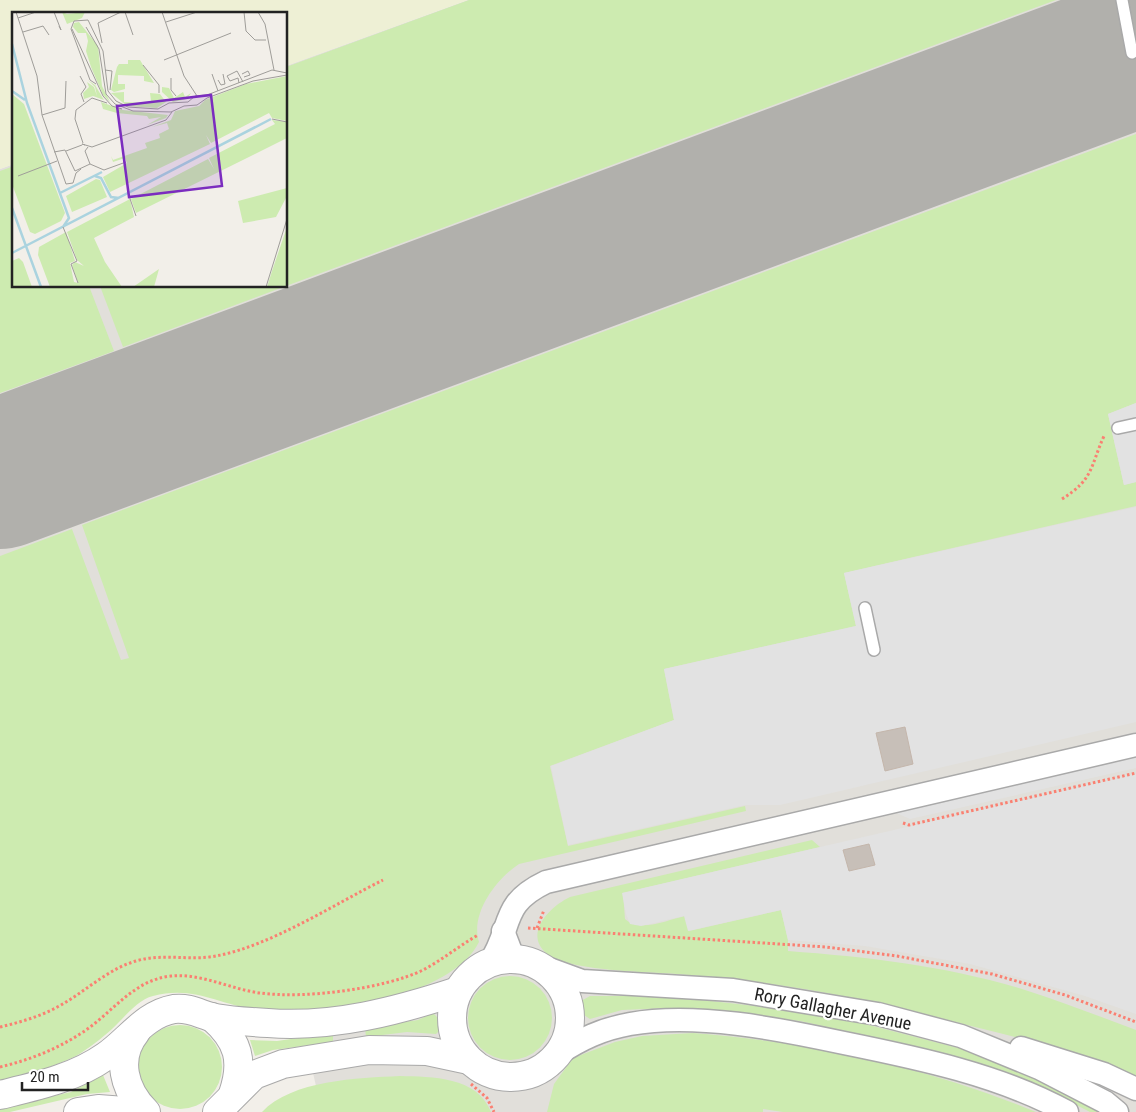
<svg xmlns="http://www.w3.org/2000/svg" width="1136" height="1112" viewBox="0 0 1136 1112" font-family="'Roboto Condensed',sans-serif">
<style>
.airport{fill:#e1dfda}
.farmland{fill:#eef0d5}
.grass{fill:#cdebb0}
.parking{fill:#e2e2e2}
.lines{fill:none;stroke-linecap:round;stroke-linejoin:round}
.runway{stroke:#b1b0ac;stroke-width:150}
.building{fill:#c7bfb8;stroke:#c4b6ab}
.service-casing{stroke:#a9a9a9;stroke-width:14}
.minor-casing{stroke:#a9a9a9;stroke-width:25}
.tertiary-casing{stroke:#a9a9a9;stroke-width:30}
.path{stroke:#fa8072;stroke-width:3;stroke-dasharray:2.5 2.5;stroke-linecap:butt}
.service{stroke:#fff;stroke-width:11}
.minor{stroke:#fff;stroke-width:22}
.tertiary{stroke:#fff;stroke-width:28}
.labels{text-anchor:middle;stroke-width:4.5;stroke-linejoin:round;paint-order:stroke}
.street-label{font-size:18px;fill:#222;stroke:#fff}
.inset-river{fill:none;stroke:#aad3df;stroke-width:2.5}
.inset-road{fill:none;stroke:#9f9d99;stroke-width:1}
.view{fill:#7b2cbf;fill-opacity:0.15;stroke:#7b2cbf;stroke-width:2.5}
.inset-edge{fill:none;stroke:#222;stroke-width:2.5}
</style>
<rect width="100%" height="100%" fill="#f2efe9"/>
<polygon class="airport" points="468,0 1136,0 1136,1112 322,1112 261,847 0,927 0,169 14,164 14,286 286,286 286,66"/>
<polygon class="farmland" points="0,0 468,0 286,66 286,14 14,14 14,164 0,169"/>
<g class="grass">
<polygon points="469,0 1056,0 286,286 286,67"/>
<path d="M1136,134V403L1108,414L1124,485L1136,482V506L844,573L856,626L664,669L674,720L550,766L568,846L745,806L746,811L519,864C496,879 470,914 479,942C450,1000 314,1018 257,1010C218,1004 193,985 153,996C137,1000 124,1018 112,1029C102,1038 88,1049 76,1056C53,1067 25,1075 0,1081V556L72,529L121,660L129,658L82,525Z"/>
<polygon points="14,166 14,286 89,286 114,351 0,393 0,171"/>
<polygon points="100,286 286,286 123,347"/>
<path d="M812,840L820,847L623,893L625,919C640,933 667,920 685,916L689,931L781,910L788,940V951C868,957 948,966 1025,990C1062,1002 1099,1016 1136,1030V1081C1116,1073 1097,1063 1077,1055C1043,1043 1006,1035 971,1026C874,1000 778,981 677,974C649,972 568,971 547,954C523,934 549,907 570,897Z"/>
<circle cx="510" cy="1018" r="42"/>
<polygon points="590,996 667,996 826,1014 974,1052 1034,1071 1107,1112 1090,1112 1051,1092 881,1039 800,1021 668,1008 622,1010 590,1019 584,1015 581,1001"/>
<polygon points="433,1013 438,1018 439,1031 436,1034 407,1032 366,1037 365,1028 418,1020"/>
<circle cx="180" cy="1067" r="42"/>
<polygon points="333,1033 333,1042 273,1050 255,1056 250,1040 277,1041"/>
<path d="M693,1033C811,1042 927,1067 1036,1112H783L763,1109V1112H547L554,1084L573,1058L615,1042L642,1036Z"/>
<polygon points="103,1075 110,1092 87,1094 10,1112 0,1112 0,1108 71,1092"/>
<path d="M400,1076C432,1077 477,1076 491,1112H262C292,1080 358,1078 400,1076Z"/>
</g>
<g class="parking">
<polygon points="1136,403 1136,482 1124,485 1108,414"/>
<polygon points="1136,507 1136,722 780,805 745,805 568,845 551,766 674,720 664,669 856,626 844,573"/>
<polygon points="1136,745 1136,768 910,819 876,804"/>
<polygon points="1136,774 1136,1014 1085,996 970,964 865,946 788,940 781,910 688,931 684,916 641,926 630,924 626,914 622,893"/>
</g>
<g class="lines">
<polyline class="runway" points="0,474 1136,52"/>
</g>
<g class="building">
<polygon points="905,727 913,764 885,771 876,733"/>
<polygon points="869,844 875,865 849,871 843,850"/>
</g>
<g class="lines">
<g class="service-casing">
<g id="service">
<polyline points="1122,0 1132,53"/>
<polyline points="1118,428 1136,424"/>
<polyline points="865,608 874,650"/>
</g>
</g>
<g class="minor-casing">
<g id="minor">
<polyline points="503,931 511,952 519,960"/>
<polyline points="533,963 582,981 733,990 878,1014 961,1036 1039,1068 1105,1102 1117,1112"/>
<path d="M489,964C514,927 498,905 546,882L1136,745"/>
<polyline points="1021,1048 1104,1074 1136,1089"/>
<path d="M558,1054C581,1039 602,1029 630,1024C695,1012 779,1029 844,1043C918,1058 1000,1075 1067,1112"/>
</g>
</g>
<g class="tertiary-casing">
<g id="tertiary">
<circle cx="511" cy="1018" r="59"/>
<path d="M212,1017C239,1041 244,1061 233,1094"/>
<path d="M136,1032C115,1058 124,1090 146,1112"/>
<path d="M0,1095C37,1086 75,1078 106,1056C129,1040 145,1014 174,1009C190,1007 201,1015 215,1018C232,1021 250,1022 268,1023C333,1028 397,1011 458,991"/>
<polyline points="78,1112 98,1109 138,1112"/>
<polyline points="217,1112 254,1075 283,1064 369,1050 427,1051 469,1060"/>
</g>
</g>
<g class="path">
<path d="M1062,499C1094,479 1090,467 1104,436"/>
<polyline points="903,823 909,825 1136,773"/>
<polyline points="528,928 826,947 897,956 992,974 1065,995 1136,1022"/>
<polyline points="537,928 544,910"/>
<path d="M0,1027C21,1022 42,1016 61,1005C86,991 108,969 136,961C162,953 190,961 216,956C270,946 333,905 383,880"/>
<path d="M0,1067C29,1060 55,1050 80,1034C111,1015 132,980 171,976C201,973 230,989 260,993C304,999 384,989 423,970C442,960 459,946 478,935"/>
<polyline points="471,1084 487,1098 494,1112"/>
</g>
<use href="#service" class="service"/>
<use href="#minor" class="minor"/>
<use href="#tertiary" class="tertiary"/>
</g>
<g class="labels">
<g class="street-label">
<text transform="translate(833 1009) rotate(11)" y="6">Rory Gallagher Avenue</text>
</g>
</g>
<g transform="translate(12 12)">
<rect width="275" height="275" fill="#f2efe9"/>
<path d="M50,0L55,2L73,0L70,6L55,12ZM67,10L86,34L90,74L98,90L91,83L79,55L74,39L76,29L74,21H66L61,15L62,11ZM116,48H128L142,71L132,69V64L106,63V72H113V77L102,80L99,78L105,55L107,52H116ZM275,64V109L260,106L257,101L199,131L194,123L198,132L98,180L91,165L115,151L113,146L101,150L99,144L101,148L135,136L133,131L148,126L147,122L157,117L155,111L140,115L159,108L163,99L187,94L193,88L234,72ZM73,65L75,70L82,75L85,84L83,75L76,68L83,73L92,88L81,84L72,87L71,81L77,75ZM150,75L157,76L162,86L171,80L173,85L179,81L175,87L161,90L150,80ZM112,80V90L136,91L139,89L138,81L148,82L154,90L145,96L115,94L99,81ZM0,82L12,92L53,201L49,209L23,222L18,220L0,172ZM89,90L111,98L156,103L154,106L135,113L149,105L137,107L135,104L105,101L91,97ZM260,108L275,110V126L124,201L119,187L196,147L202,157L197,146L263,112ZM84,167L88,168L95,185L60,200L54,184ZM275,176V184L264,205L231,211L226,189ZM118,187L122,205L82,226L93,250L110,275H38L26,243L27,235L54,220L63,249L58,251L62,270L66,271L60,253L63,250L72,254L65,248L55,220ZM275,215V275H255L260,259ZM7,246L11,250L20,275H0V249ZM147,257L142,275H121Z" fill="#cdebb0"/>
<path class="inset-river" d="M0,32L15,91L57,206L51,215M0,79L13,88M83,164L89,166L99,185L107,186M48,181L90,160M0,196L29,275M0,241L259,107"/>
<path class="inset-road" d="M4,0L6,6L24,0M42,0L49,18L47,14M113,0L121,23M150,0L172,64L185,84M232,0L234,19L243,28H254M246,0L253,12L262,58M6,6L25,64L30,103L53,96L54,69M154,10L185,0M74,15L87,37L94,82L103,92L121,99L159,100L172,94L185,93L195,86L241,69L275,63M60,17L91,84L100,94L110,97M11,20L31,14L37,23M90,31L86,11L109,0M152,48L219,21M131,53L147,73V81M93,58L100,59L98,78M200,62L206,79M230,62L236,59L238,63L232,65M68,64L74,75L69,82L72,90M159,66V78L164,84M206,68L209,73L213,72L211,62M227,71L226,66L218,69L215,64L225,59L231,70M84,72L78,68L59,17L62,9L76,8L91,39L96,79L104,89L116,95L146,97L157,91L176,90L183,84L195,83L260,58L275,61M30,103L54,172L61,171L64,161L69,157M260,107L275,110M71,131L63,107L64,98L80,86L95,91M73,133L70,132L80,135L154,108L160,100M54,139L70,133M42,140L53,138L63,159L78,152L73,139L76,135M78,152L92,158L114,150M6,164L45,149M116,181L124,204M51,215L65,249L59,252L66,271M254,275L275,207"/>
<path class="view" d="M199,83L210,174L117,185L105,94Z"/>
<rect width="275" height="275" class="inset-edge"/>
</g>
<path d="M22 1082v8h66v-8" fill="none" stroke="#222222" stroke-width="2.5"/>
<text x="30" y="1082" font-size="15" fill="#222222" stroke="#ffffff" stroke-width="4" paint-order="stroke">20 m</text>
</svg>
